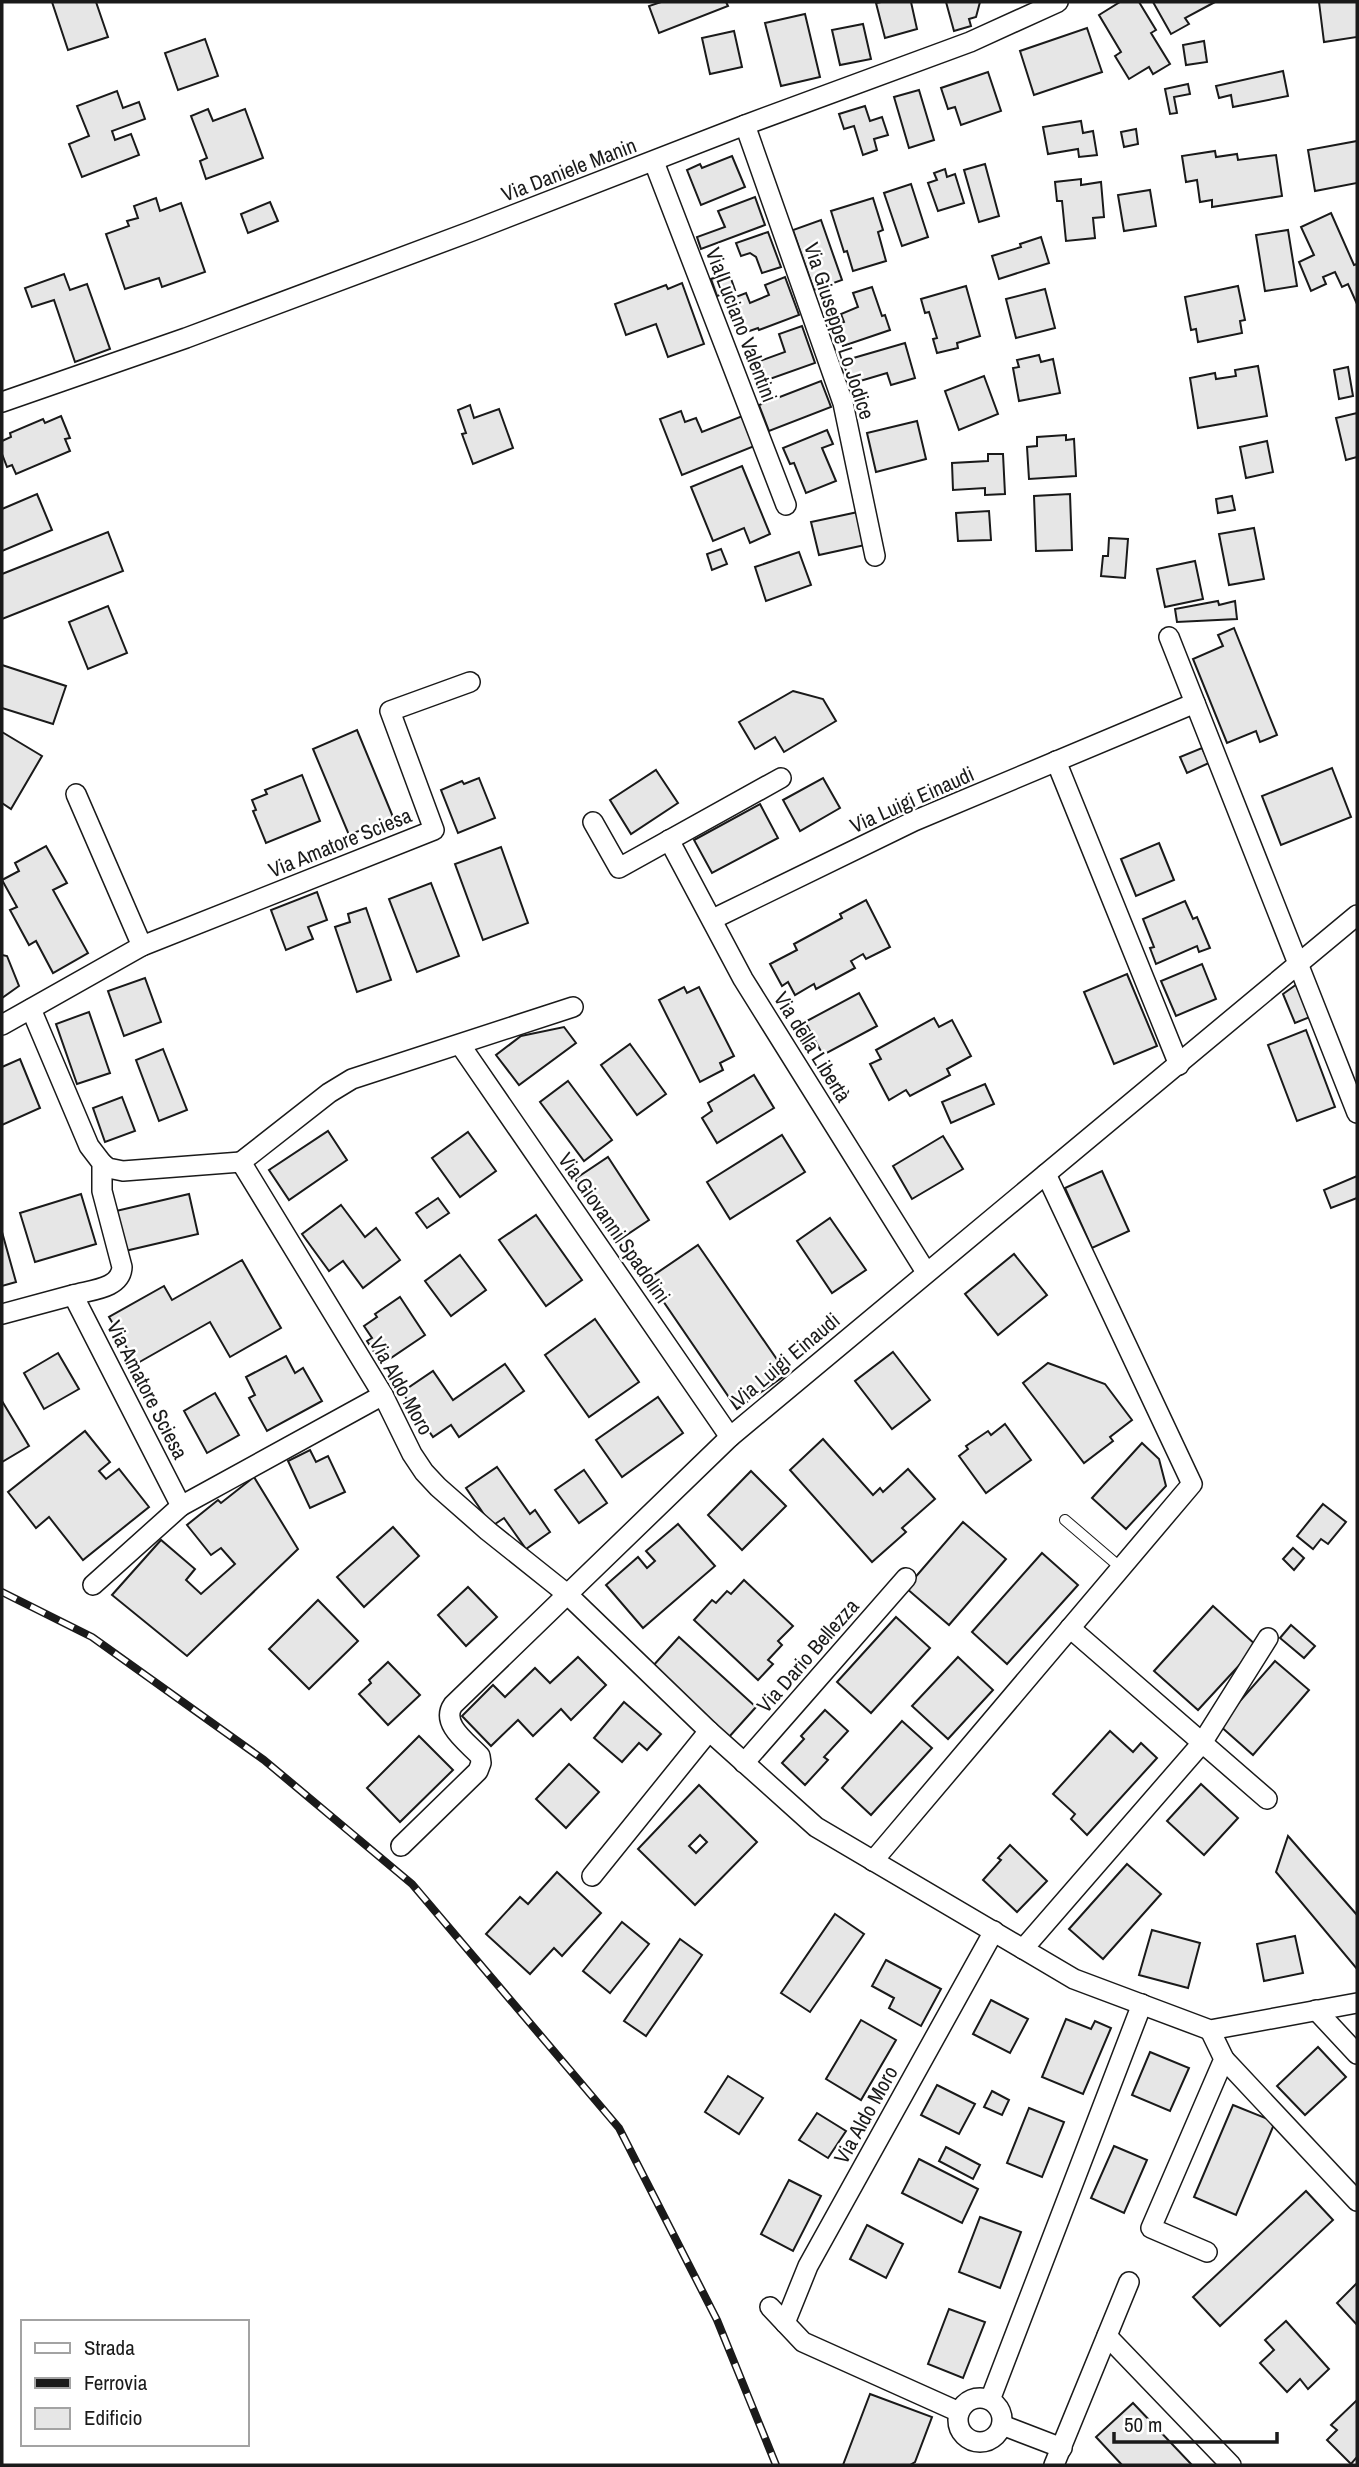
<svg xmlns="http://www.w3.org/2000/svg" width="1359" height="2467" viewBox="0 0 1359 2467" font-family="'Archivo Narrow',sans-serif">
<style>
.building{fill:#e6e6e6;stroke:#1a1a1a;stroke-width:2;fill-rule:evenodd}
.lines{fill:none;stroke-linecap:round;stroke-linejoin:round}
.lane-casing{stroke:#1a1a1a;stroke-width:12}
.street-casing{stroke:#1a1a1a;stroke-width:22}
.lane{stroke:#fff;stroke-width:10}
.street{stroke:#fff;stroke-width:19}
.rail-casing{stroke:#1a1a1a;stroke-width:8}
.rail{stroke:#fff;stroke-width:5;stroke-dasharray:16;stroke-linecap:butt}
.labels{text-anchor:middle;stroke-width:5;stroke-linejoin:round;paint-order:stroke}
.street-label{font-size:21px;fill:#1a1a1a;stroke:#fff}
</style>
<rect width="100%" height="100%" fill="#fff"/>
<g class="building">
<polygon points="52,2 96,2 108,37 68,50"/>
<polygon points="661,2 726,2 728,6 659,33 649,6"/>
<polygon points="881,2 911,2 917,29 885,38 876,3"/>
<polygon points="946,2 980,2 976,17 969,19 971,26 954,31"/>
<polygon points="1120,2 1139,2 1156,30 1151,33 1170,64 1153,74 1149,67 1129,79 1115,56 1121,52 1099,15"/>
<polygon points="1153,2 1215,2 1185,18 1189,24 1171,34"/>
<polygon points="1319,2 1357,2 1357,37 1324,42"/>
<polygon points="805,14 820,77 781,86 765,23"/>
<polygon points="863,24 871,59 840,65 832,30"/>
<polygon points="1087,28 1102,72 1034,95 1020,51"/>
<polygon points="734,31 742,67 710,74 702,38"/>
<polygon points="205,39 218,76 178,90 165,53"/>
<polygon points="1204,41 1207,62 1186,65 1183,45"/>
<polygon points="1283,71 1288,96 1233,107 1231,95 1219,98 1216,86"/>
<polygon points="988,72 1001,111 961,125 955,107 948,109 941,88"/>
<polygon points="1188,84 1190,94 1174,97 1177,113 1170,114 1165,89"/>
<polygon points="919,90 934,140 909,148 894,97"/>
<polygon points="117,91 123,108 139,102 145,119 112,131 115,140 131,134 139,155 82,177 69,144 89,136 77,106"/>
<polygon points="865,106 870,121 882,117 888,135 874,139 877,150 863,155 854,126 844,129 839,114"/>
<polygon points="208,109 213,121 245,109 263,158 206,179 200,161 207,158 191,116"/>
<polygon points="1081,121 1083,133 1093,131 1097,155 1079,157 1078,149 1048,154 1043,127"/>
<polygon points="1136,129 1138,144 1124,147 1121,132"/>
<polygon points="1357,141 1357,183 1315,191 1308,150"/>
<polygon points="1215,151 1216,157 1237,154 1238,160 1276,155 1282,196 1212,207 1212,200 1200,202 1197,180 1186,182 1182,156"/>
<polygon points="732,156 745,187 701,205 687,170 700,164 702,168"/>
<polygon points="985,164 999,216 979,222 964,170"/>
<polygon points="945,169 947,177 955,174 964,203 938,211 928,183 937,180 934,173"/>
<polygon points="1081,179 1081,185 1101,182 1104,217 1093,218 1095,238 1066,241 1062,201 1057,201 1055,182"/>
<polygon points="911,184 928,237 902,246 884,193"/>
<polygon points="1150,190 1156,226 1124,231 1118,195"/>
<polygon points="755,197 765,225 701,249 697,237 725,227 718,211"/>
<polygon points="156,198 160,211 181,203 205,272 162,287 159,278 125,289 106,234 129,226 127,221 138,218 134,206"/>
<polygon points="873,198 883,230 878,232 886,261 853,271 847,251 844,252 831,211"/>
<polygon points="270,202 278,221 248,233 241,214"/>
<polygon points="1331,213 1354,265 1357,264 1357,304 1348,284 1342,287 1335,272 1323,277 1326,284 1311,291 1299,262 1314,255 1301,227"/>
<polygon points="821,220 842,280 814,290 793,230"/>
<polygon points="1288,230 1297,286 1265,291 1256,235"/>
<polygon points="768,232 781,267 762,273 756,257 750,253 741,256 736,243"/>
<polygon points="1041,237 1049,263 999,279 992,256 1021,247 1020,244"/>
<polygon points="729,273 735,290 717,296 711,279"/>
<polygon points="64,274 70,290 87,284 110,349 75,362 54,300 32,307 25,288"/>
<polygon points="785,277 799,315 759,330 758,328 741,334 728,300 746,293 750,303 769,295 765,285"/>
<polygon points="682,283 704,344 668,357 656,324 626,335 615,304 666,285 668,289"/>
<polygon points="966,286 980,336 957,343 958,348 937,353 933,339 937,338 929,312 925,313 921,299"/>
<polygon points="1238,286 1245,320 1240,321 1242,333 1198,342 1196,329 1191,330 1185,297"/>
<polygon points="872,287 882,316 885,315 890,330 843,346 836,325 844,322 841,314 858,307 853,293"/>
<polygon points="1045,289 1055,328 1016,338 1006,299"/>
<polygon points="802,326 815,363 767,380 760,361 785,352 779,334"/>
<polygon points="905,343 915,378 891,385 887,373 850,384 843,361"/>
<polygon points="1039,355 1041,362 1053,359 1060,393 1019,401 1013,368 1019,367 1017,360"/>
<polygon points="1258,366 1267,416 1198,428 1190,378 1215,373 1216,379 1236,376 1235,370"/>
<polygon points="1348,367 1353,396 1339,399 1334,370"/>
<polygon points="984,376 998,414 959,430 945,391"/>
<polygon points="821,381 831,407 769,431 759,405"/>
<polygon points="470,405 474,418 499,409 513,448 473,464 462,434 466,433 458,410"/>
<polygon points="681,411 685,422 696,418 702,432 745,415 757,445 682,475 660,419"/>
<polygon points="1357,413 1357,457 1346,460 1336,418"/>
<polygon points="61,416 70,438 65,439 70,451 16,474 12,465 7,467 2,454 2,441 11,437 10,433 43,419 45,423"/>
<polygon points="917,421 926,459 876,472 867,433"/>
<polygon points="827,430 833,444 822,448 836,481 806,493 794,463 790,464 783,448"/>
<polygon points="1066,435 1066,440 1074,439 1076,476 1029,479 1027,447 1037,446 1037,437"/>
<polygon points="1267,441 1273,472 1246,478 1240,447"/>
<polygon points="988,454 1003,454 1005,494 985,495 985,488 953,490 952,463 988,461"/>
<polygon points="742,466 770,534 750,543 744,528 713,541 691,487"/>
<polygon points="37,494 52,530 2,551 2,509"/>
<polygon points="1070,494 1072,550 1036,551 1034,496"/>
<polygon points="1232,496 1235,510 1218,513 1216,499"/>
<polygon points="989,511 991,540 958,541 956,513"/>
<polygon points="858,512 865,545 819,555 811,522"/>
<polygon points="1254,528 1264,579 1229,585 1219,534"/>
<polygon points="108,532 123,571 2,619 2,574"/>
<polygon points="1109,538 1128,539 1125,578 1101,576 1103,556 1108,556"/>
<polygon points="721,549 727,564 712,570 707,554"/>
<polygon points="799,552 811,585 766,601 755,567"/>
<polygon points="1195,561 1203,599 1165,607 1157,569"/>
<polygon points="1218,601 1219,605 1235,601 1237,619 1177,622 1175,609"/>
<polygon points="108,606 127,653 88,669 69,622"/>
<polygon points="1234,628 1277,735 1260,742 1256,731 1227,743 1193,659 1223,646 1218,635"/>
<polygon points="2,665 66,686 53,724 2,708"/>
<polygon points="793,691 823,699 836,721 784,752 775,737 755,749 739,722"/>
<polygon points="357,730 393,817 349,835 313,749"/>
<polygon points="2,732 42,756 11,809 2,803"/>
<polygon points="1202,748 1209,763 1187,773 1180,757"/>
<polygon points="1332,768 1351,817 1281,845 1262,796"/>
<polygon points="656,770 678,803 631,834 610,800"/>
<polygon points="302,775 320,821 266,843 253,811 256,810 252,800 267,794 265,790"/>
<polygon points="479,778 495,818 458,833 441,790 462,781 464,784"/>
<polygon points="823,778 840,808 800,831 783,800"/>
<polygon points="760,804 778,838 712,873 694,840"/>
<polygon points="1159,843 1174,880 1136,896 1121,859"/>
<polygon points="46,846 67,883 53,890 88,953 53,973 36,941 29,945 10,910 17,907 2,880 19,871 15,863"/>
<polygon points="501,847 528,923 483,940 455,864"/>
<polygon points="431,883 459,956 417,972 389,899"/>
<polygon points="317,892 327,920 308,927 313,939 286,950 271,910"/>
<polygon points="866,900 890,947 866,959 863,954 851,961 855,968 816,989 814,984 795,995 788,982 782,986 770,964 797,950 794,944 842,918 840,914"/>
<polygon points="1185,901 1193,919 1197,917 1210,948 1199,952 1197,946 1156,964 1150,948 1154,947 1143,919"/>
<polygon points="366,908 391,980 357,992 335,927 350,922 348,914"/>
<polygon points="2,955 7,956 19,986 2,998"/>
<polygon points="1202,964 1216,999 1176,1016 1161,981"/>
<polygon points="1127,974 1157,1046 1114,1064 1084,992"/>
<polygon points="145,978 161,1022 124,1036 108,991"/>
<polygon points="1297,984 1310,1017 1295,1023 1283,994"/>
<polygon points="684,987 687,993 699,987 734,1056 720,1063 723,1070 700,1082 659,1000"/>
<polygon points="859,993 877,1026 823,1055 805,1022"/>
<polygon points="89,1012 110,1073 77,1084 56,1024"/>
<polygon points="934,1018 939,1027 952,1020 971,1056 947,1069 950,1075 910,1096 906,1090 889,1100 870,1064 881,1059 876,1050"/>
<polygon points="564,1027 576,1043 519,1085 496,1055 521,1036"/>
<polygon points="1306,1030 1335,1107 1297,1121 1268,1045"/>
<polygon points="630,1044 666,1094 637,1115 601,1065"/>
<polygon points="163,1049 187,1110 159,1121 136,1060"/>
<polygon points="20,1059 40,1108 2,1125 2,1067"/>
<polygon points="754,1075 774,1108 717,1143 702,1118 712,1111 708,1103"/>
<polygon points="568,1081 612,1140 584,1161 540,1102"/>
<polygon points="985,1084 994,1104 951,1123 942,1102"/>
<polygon points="122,1097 135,1131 105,1142 93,1108"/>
<polygon points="328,1131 347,1160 289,1200 269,1170"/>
<polygon points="468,1132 496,1171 460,1197 432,1158"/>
<polygon points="782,1135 805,1172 730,1219 707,1182"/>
<polygon points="943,1136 963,1169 912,1199 893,1166"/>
<polygon points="608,1157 649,1220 616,1242 575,1179"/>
<polygon points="1102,1171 1129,1231 1092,1248 1065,1188"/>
<polygon points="1357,1176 1357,1198 1331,1208 1324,1190"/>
<polygon points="81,1194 96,1244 35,1262 20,1213"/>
<polygon points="189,1194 198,1234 125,1251 116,1211"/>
<polygon points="438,1198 449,1213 427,1228 416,1213"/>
<polygon points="341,1205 365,1237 376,1228 400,1260 363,1288 343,1261 329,1271 302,1234"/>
<polygon points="536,1215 582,1280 546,1306 499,1240"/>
<polygon points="830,1218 866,1270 832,1293 797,1241"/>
<polygon points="2,1232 16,1282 2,1286"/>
<polygon points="698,1245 787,1374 737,1409 648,1279"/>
<polygon points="1014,1254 1047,1295 998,1335 965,1294"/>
<polygon points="460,1255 486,1290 451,1316 425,1281"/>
<polygon points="242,1260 281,1328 230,1357 210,1322 136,1364 109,1317 164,1286 172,1300"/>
<polygon points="400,1297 425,1335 382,1364 367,1341 372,1338 364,1326 377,1317 375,1314"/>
<polygon points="595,1319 639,1382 589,1417 545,1355"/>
<polygon points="893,1352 930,1400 892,1429 855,1381"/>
<polygon points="58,1353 79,1389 44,1409 24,1373"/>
<polygon points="286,1356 295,1373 303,1368 322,1401 267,1431 249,1398 255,1395 246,1377"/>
<polygon points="1048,1363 1105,1384 1132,1420 1110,1437 1113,1441 1084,1463 1023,1383"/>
<polygon points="505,1364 524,1391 459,1437 451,1425 433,1437 402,1392 433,1371 453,1400"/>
<polygon points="215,1393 239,1435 207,1453 184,1411"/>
<polygon points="658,1397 683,1433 622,1477 596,1440"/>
<polygon points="2,1401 29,1446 2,1462"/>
<polygon points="1005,1424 1031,1460 986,1493 959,1456 968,1449 966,1446 988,1431 991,1435"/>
<polygon points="85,1431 110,1462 99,1471 106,1479 119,1469 149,1507 83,1560 49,1517 36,1528 8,1492"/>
<polygon points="823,1439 873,1495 880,1488 883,1492 908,1469 935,1499 902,1528 906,1532 872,1562 790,1470"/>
<polygon points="1142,1443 1159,1459 1166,1486 1126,1529 1092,1498"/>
<polygon points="310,1450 316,1462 328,1456 345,1492 310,1508 288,1461"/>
<polygon points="497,1467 530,1514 535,1510 550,1532 526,1549 504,1518 492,1526 466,1488"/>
<polygon points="584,1470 607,1503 579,1523 555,1490"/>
<polygon points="751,1471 786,1506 742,1550 708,1515"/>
<polygon points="254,1477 298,1549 187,1656 112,1595 161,1540 195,1569 186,1580 201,1594 235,1564 221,1548 211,1555 187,1525 218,1500 221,1503"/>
<polygon points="1323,1504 1346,1522 1328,1544 1321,1539 1313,1549 1297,1536"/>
<polygon points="963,1522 1006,1559 949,1625 906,1588"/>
<polygon points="678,1524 715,1566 643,1628 606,1585 638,1557 647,1568 655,1561 646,1551"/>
<polygon points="393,1527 419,1556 364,1607 337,1577"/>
<polygon points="1293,1548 1304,1558 1294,1570 1283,1559"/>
<polygon points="1042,1553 1078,1585 1007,1664 972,1632"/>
<polygon points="744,1580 793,1626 778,1641 782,1645 768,1660 773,1664 758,1680 694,1620 712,1600 716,1603 727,1591 731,1594"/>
<polygon points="468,1587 497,1617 466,1646 438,1615"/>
<polygon points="318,1600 358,1641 309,1689 269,1649"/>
<polygon points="1213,1606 1257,1646 1198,1710 1154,1671"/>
<polygon points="896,1617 930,1648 871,1713 837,1682"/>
<polygon points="1291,1625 1315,1646 1304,1658 1280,1638"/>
<polygon points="679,1637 756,1707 729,1737 652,1667"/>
<polygon points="578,1657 606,1685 571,1720 561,1709 533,1736 518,1720 491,1746 462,1716 493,1685 505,1697 535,1668 550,1683"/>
<polygon points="958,1657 993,1690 948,1739 912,1706"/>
<polygon points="1275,1661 1309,1690 1253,1755 1219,1725"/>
<polygon points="388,1662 420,1695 388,1725 359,1694 371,1683 369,1680"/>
<polygon points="624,1702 661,1734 647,1750 639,1743 622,1762 594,1738"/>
<polygon points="825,1710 848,1731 824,1757 828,1760 805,1785 782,1763 804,1739 801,1736"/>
<polygon points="902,1721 932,1748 871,1815 842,1788"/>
<polygon points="1110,1731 1133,1752 1141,1743 1157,1758 1087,1835 1071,1819 1075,1814 1053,1794"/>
<polygon points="419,1736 453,1770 400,1822 367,1788"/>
<polygon points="569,1764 599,1792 566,1828 536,1799"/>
<polygon points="1201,1784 1238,1818 1204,1855 1167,1821"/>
<path d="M699,1785L757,1842L695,1905L638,1849ZM700,1835L707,1842L696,1853L689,1846Z"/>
<polygon points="1288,1836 1357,1915 1357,1969 1276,1872"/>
<polygon points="1010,1845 1047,1881 1017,1912 983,1880 1001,1860 998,1858"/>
<polygon points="1127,1864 1161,1894 1103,1959 1069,1929"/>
<polygon points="557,1872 601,1913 562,1956 554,1948 530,1974 486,1934 520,1897 528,1904"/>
<polygon points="835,1914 864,1934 810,2012 781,1993"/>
<polygon points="622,1922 649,1944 610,1993 583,1971"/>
<polygon points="1152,1930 1200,1943 1188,1988 1139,1975"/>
<polygon points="1295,1936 1303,1973 1264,1981 1257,1944"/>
<polygon points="680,1939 702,1955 646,2036 624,2021"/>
<polygon points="886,1960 941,1989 921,2026 889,2008 894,1998 872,1986"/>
<polygon points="991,2000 1028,2019 1010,2053 973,2034"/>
<polygon points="1066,2019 1091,2029 1095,2021 1111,2028 1083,2094 1042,2077"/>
<polygon points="861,2020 896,2040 861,2100 826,2079"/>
<polygon points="1318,2047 1346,2077 1305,2115 1277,2086"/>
<polygon points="1150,2052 1189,2068 1170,2111 1132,2095"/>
<polygon points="728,2076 763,2098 739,2134 705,2112"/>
<polygon points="937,2085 975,2104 959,2134 921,2115"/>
<polygon points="992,2091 1009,2100 1002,2115 984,2107"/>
<polygon points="1233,2105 1275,2122 1236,2215 1194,2197"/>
<polygon points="1029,2108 1064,2122 1042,2177 1007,2163"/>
<polygon points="817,2113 846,2131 828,2158 799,2140"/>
<polygon points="1114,2146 1147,2160 1124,2213 1091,2198"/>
<polygon points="946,2147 980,2165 973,2179 939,2161"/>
<polygon points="919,2159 978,2189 962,2223 902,2193"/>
<polygon points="789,2180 821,2196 793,2251 761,2234"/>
<polygon points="1306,2191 1333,2220 1220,2326 1193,2297"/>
<polygon points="980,2217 1021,2232 1000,2288 959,2272"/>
<polygon points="867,2225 903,2244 886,2278 850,2259"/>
<polygon points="1357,2283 1357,2325 1337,2303"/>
<polygon points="949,2309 985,2322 963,2378 928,2364"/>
<polygon points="1286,2321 1329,2369 1308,2389 1300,2379 1287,2392 1260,2363 1274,2350 1265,2340"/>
<polygon points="870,2394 932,2417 915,2462 910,2465 843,2465"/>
<polygon points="1357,2400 1357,2457 1351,2464 1327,2440 1337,2430 1331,2425"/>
<polygon points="1133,2403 1192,2465 1122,2465 1096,2437"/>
</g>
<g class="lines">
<g class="lane-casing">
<polyline id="lane" points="1065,1520 1121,1568"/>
</g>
<g class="street-casing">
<g id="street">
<polyline points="745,125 843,403 875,556"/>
<polyline points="654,162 786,505"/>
<polyline points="2,402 186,338 472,231 745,125 970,42 1058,2"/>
<polyline points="1169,637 1357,1113"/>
<polyline points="1056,761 1179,1065"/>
<polyline points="76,794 142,946"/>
<polyline points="593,822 619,868 781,778"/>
<polyline points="669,840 743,979 926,1272"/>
<polyline points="713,919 914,821 1195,703"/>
<path d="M31,1009L89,1146L102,1163V1191L122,1267C121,1289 90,1290 73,1295L181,1506L383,1395"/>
<polyline points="2,1025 142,946 434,830 390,711 470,682"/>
<polyline points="461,1046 730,1437"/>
<polyline points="241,1162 383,1395 412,1454 424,1472 438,1487 488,1531 567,1594 709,1731 816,1827 1074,1979 1210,2030 1357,2003"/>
<polyline points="241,1162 329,1093 352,1079 573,1007"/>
<polyline points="102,1163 108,1168 123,1171 241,1162"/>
<polyline points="2,1314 73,1295"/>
<polyline points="93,1585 181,1506"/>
<polyline points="1070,1628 1267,1799"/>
<polyline points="744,1763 906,1578"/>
<path d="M401,1846L478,1771L481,1763L480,1756C468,1743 440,1724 453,1705L730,1437L1357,915"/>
<polyline points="873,1861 1192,1484 1046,1174"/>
<polyline points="592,1876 709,1731"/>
<polyline points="1023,1949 1202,1743 1268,1638"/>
<polyline points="1316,2010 1357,2054"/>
<polyline points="1224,2059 1357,2201"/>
<polyline points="1207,2252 1151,2228 1224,2059 1210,2030"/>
<polyline points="770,2307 803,2342 959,2412"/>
<polyline points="785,2323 808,2266 994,1931"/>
<polyline points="1107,2336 1231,2465"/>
<circle cx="980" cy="2420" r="22"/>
<polyline points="990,2400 1142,2004"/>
<polyline points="1002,2425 1062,2448"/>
<polyline points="1054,2465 1129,2282"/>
</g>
</g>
<use href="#lane" class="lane"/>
<use href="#street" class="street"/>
<g class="rail-casing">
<polyline id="rail" points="2,1592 92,1637 264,1760 412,1884 619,2128 717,2320 776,2465"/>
</g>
<use href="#rail" class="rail"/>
</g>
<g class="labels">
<g class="street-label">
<text transform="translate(569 170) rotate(-21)" y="7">Via Daniele Manin</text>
<text transform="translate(741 325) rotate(69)" y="7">Via Luciano Valentini</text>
<text transform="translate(839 331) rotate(72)" y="7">Via Giuseppe Lo Jodice</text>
<text transform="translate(912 800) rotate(-24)" y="7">Via Luigi Einaudi</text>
<text transform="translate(340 843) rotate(-22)" y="7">Via Amatore Sciesa</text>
<text transform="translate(812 1047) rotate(58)" y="7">Via della Libertà</text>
<text transform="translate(614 1228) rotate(55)" y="7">Via Giovanni Spadolini</text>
<text transform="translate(786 1360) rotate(-40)" y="7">Via Luigi Einaudi</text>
<text transform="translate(401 1386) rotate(61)" y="7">Via Aldo Moro</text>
<text transform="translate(147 1390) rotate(63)" y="7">Via Amatore Sciesa</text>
<text transform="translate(808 1656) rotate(-49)" y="7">Via Dario Bellezza</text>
<text transform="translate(866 2115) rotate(-61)" y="7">Via Aldo Moro</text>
</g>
</g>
<rect width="1359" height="2467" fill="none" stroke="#1a1a1a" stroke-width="7"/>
<rect x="21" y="2320" width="228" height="126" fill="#ffffff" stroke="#a3a3a3" stroke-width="2"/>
<rect x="35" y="2343" width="35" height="10" fill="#ffffff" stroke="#a3a3a3" stroke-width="2"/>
<text x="84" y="2355" font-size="21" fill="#1a1a1a">Strada</text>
<rect x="35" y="2378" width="35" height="10" fill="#1a1a1a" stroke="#a3a3a3" stroke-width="2"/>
<text x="84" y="2390" font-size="21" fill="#1a1a1a">Ferrovia</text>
<rect x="35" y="2408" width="35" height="21" fill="#e6e6e6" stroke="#a3a3a3" stroke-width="2"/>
<text x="84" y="2425" font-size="21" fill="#1a1a1a">Edificio</text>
<path d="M1114 2432v10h163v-10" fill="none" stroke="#1a1a1a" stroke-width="3.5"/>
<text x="1124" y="2432" font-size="21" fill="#1a1a1a" stroke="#ffffff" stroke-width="5" paint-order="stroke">50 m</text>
</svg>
